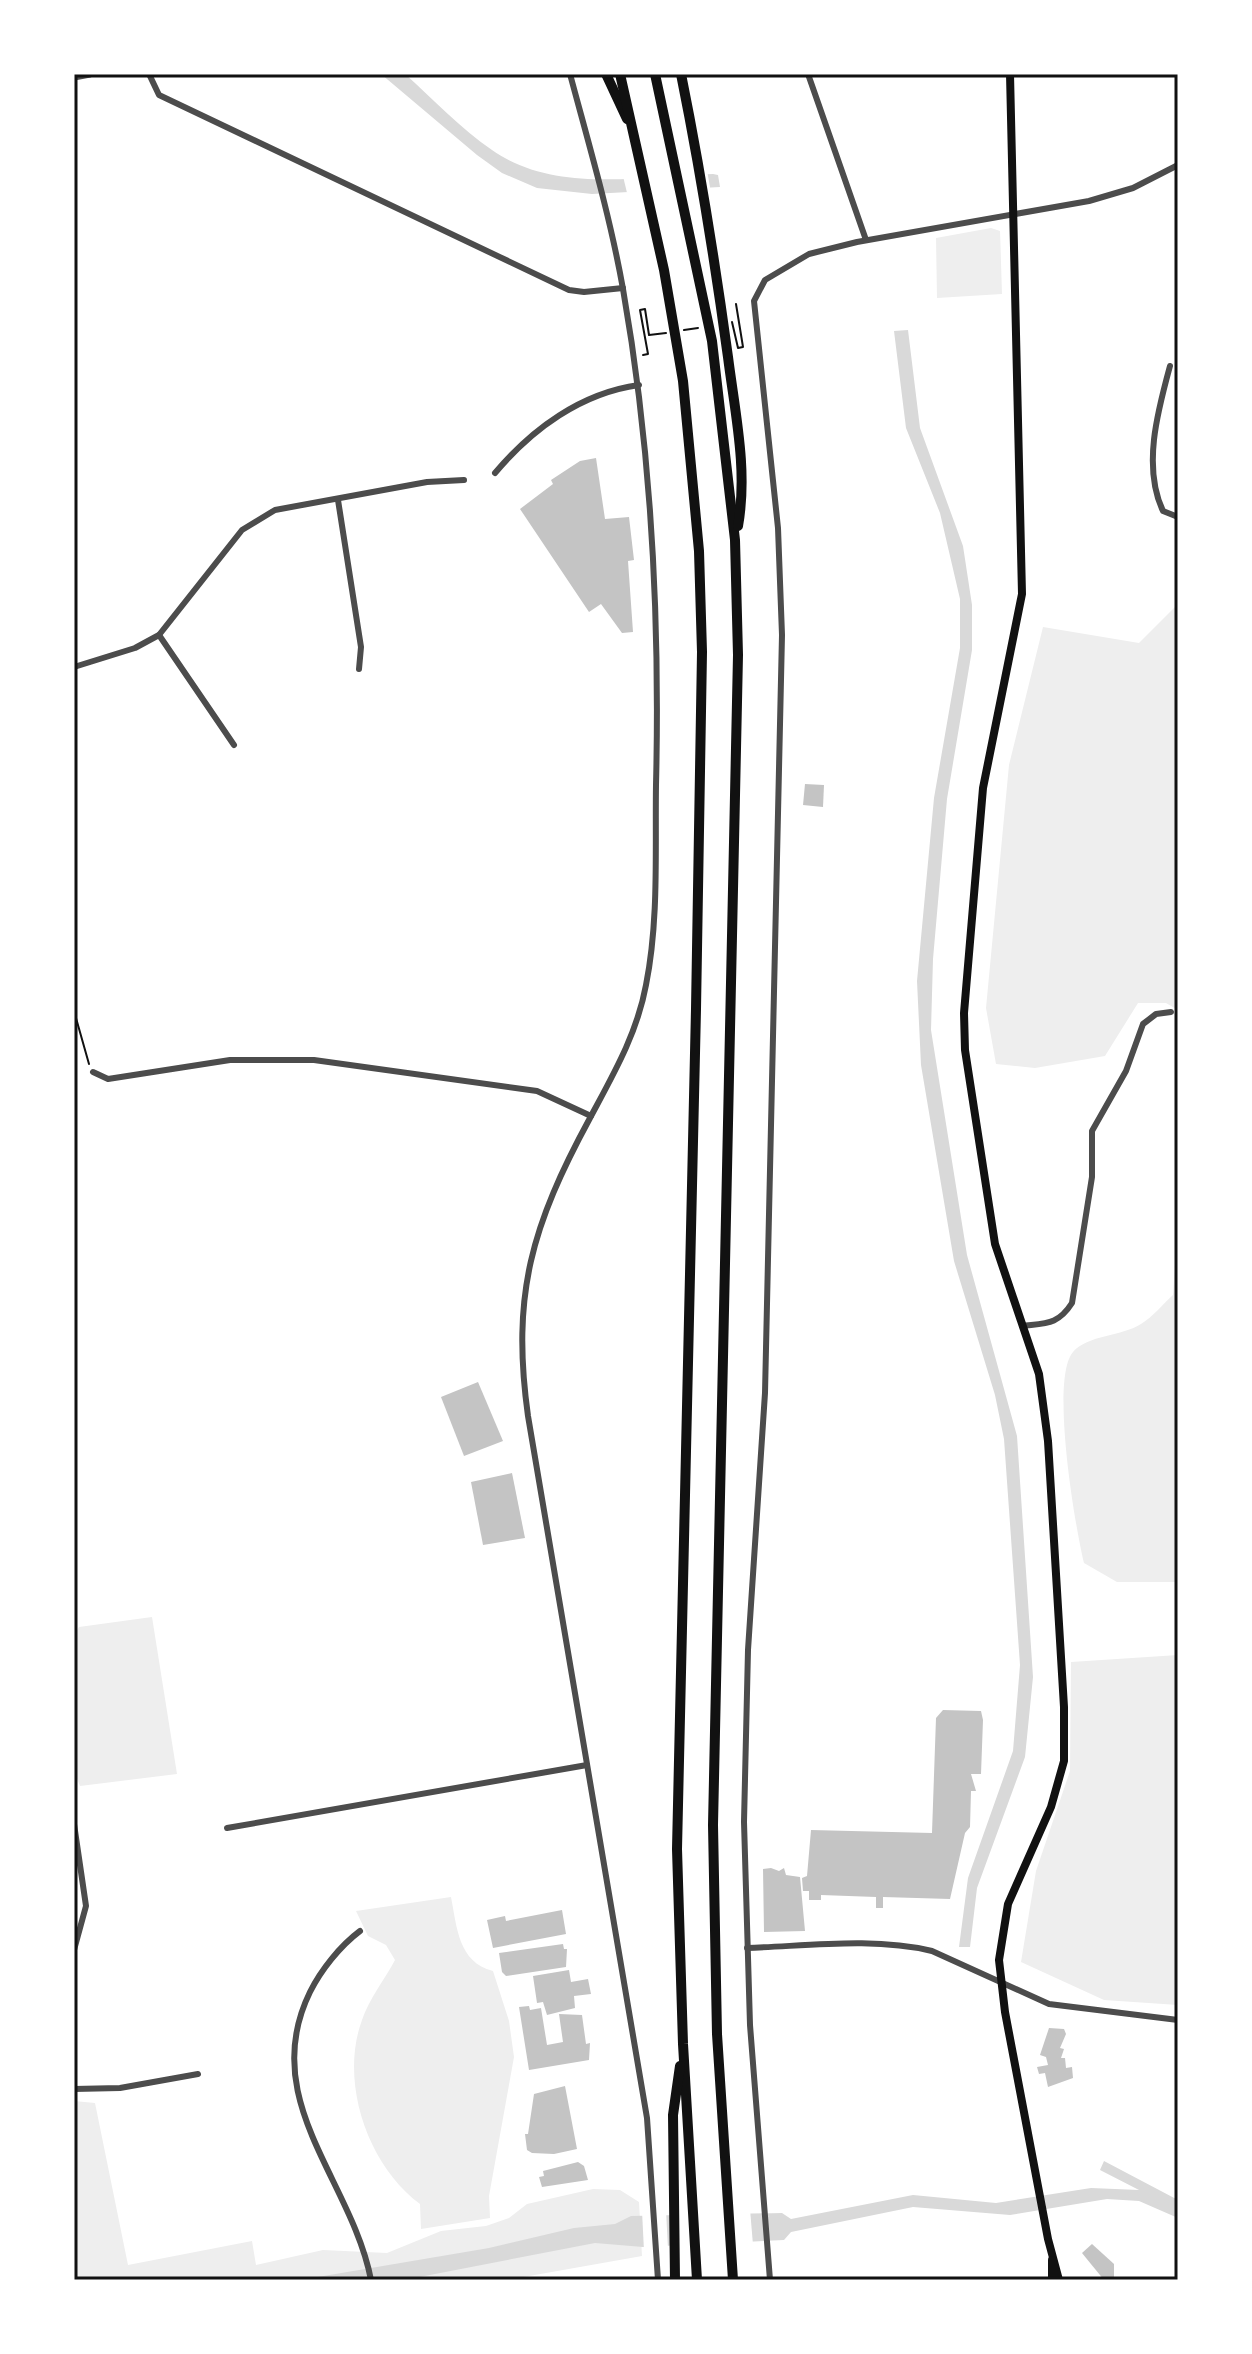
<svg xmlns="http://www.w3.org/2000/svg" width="1252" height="2354" viewBox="0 0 1252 2354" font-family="Quicksand,sans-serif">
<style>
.green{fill:#eee}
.water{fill:#d9d9d9}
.pier{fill:#fff}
.building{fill:#c4c4c4}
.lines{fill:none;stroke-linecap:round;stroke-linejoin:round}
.path{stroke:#111;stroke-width:2}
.minor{stroke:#4c4c4c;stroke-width:6}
.tertiary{stroke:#4c4c4c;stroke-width:7}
.secondary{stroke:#111;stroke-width:8}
.motorway{stroke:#111;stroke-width:10}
.neatline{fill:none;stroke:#111;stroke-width:3}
</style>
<rect width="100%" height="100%" fill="#fff"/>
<g class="green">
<polygon points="991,228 1000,231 1002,294 937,298 936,238"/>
<polygon points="1178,604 1178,1010 1166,1003 1138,1003 1105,1056 1035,1068 996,1064 986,1008 1009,765 1043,627 1139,643"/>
<path d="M1178,1223V1582H1117L1084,1563C1075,1526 1050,1379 1073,1352C1087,1335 1123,1336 1141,1324C1153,1317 1163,1304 1173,1295Z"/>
<polygon points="152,1617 177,1774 80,1786 74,1771 74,1636 79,1627"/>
<polygon points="1178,1655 1178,2005 1104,2000 1021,1962 1036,1871 1070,1771 1071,1662"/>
<path d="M451,1897C457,1927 458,1962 493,1971L509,2021L514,2057L489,2196L490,2218L421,2229L420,2204C368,2166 339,2082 362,2020C369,1999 385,1979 395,1960L386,1945L368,1936L356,1911Z"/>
<polygon points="74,2101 95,2103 128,2265 252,2241 256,2265 323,2250 387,2253 441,2231 486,2226 509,2218 527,2204 593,2189 620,2190 639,2202 642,2256 506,2280 74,2280"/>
</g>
<g class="water">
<path d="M381,74H405C433,99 461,129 492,150C555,194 641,176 713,174L718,175L720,187L592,194L537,188L502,173L477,155Z"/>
<polygon points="908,330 920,428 963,546 972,605 972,650 947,799 933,959 931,1030 967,1255 1017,1436 1033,1677 1025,1757 977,1888 970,1947 959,1947 968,1878 1013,1751 1020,1665 1004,1439 995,1395 954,1261 921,1065 917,981 934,798 960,648 960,599 940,513 906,428 894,331"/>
<polygon points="1104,2161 1178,2200 1178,2218 1139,2201 1107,2199 1010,2215 913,2207 791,2232 784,2240 643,2247 595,2243 404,2280 300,2280 489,2248 574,2228 615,2224 631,2216 782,2213 791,2219 913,2195 996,2203 1091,2188 1139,2190 1100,2170"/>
</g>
<g class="pier">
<polygon points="707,170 711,193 628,197 622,172"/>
<polygon points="750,2209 753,2245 670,2249 670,2210"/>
<polygon points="666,2210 668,2249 644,2251 642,2211"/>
</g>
<g class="building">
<polygon points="596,458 605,519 629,517 634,560 628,561 633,632 622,633 601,604 589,612 520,509 553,484 551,480 580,461"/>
<polygon points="805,784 824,785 823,807 803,805"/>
<polygon points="478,1382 503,1441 464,1456 441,1397"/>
<polygon points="512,1473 525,1538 483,1545 471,1482"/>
<polygon points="943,1710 981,1711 983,1720 981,1774 971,1774 976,1791 971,1791 970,1827 965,1833 950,1899 883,1897 883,1908 876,1908 876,1897 821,1895 821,1900 809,1900 809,1891 803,1891 802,1878 807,1876 811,1830 932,1833 936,1718"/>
<polygon points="771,1868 779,1871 784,1868 786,1875 800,1877 805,1931 764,1932 763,1869"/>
<polygon points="562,1910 566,1934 493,1948 487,1920 505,1916 506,1921"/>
<polygon points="563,1944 564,1949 567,1949 566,1967 506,1976 502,1972 499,1953"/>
<polygon points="569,1970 571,1982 588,1979 591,1994 574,1996 575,2008 547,2015 543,2002 537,2003 533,1976"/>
<polygon points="529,2006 530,2010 541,2008 547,2045 563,2042 559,2014 582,2015 586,2044 590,2043 589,2060 529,2070 519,2007"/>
<polygon points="1049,2028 1064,2029 1066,2034 1060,2048 1064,2049 1061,2058 1065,2058 1066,2068 1072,2067 1073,2078 1048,2087 1045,2073 1039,2074 1037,2067 1048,2065 1046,2057 1040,2055"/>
<polygon points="565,2086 577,2149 554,2154 532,2153 527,2150 525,2134 528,2134 534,2094"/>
<polygon points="578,2162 584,2166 588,2180 542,2187 539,2177 544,2176 543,2171"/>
<polygon points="1092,2244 1114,2264 1114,2278 1104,2280 1082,2253"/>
</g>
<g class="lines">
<g class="path">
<polyline points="732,322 738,348 743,347 736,304"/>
<polyline points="684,330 698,328"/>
<polyline points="643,355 648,354 640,310 645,309 649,335 666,333"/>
<polyline points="74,1011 89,1064"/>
</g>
<g class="minor">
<polyline points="149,74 159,95 569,290 584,292 623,288"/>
<path d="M570,74C589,145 610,216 623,289C652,454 660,618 656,785C655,851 659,920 646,985C637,1034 613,1075 590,1118C532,1225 511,1294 528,1416L647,2118L658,2280"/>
<polyline points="808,74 866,240"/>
<path d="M1170,366C1158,410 1142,467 1163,511L1178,517"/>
<path d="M495,473C532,429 581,393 639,385"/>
<polyline points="338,500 361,647 359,669"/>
<polyline points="159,635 234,745"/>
<polyline points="74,667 135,648 159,635 242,530 275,510 427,482 464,480"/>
<polyline points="93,1072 108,1079 230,1060 314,1060 537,1091 591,1116"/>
<path d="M1022,1326C1046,1323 1058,1325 1072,1303L1092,1177V1131L1126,1071L1143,1024L1156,1014L1171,1012"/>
<polyline points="74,1824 86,1906 74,1950"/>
<polyline points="227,1828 587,1765"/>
<path d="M360,1931C340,1946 321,1970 310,1992C257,2100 352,2180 371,2280"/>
<path d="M747,1948C808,1946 873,1937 932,1951L1049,2004L1178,2020"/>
<polyline points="74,2089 120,2088 198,2074"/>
<polyline points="770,2280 750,2025 744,1822 748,1650 765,1393 782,635 778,528 754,301 765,280 809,254 857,242 1089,201 1133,188 1178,165"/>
</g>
<polyline class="tertiary" points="74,77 90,74"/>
<g class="secondary">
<polyline points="1010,74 1022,594 983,788 964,1013 965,1050 995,1244 1039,1374 1048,1441 1064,1707 1064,1761 1051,1807 1008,1904 999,1960 1005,2012 1048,2239 1059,2280"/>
<polyline points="1052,2260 1052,2280"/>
</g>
<g class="motorway">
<polyline points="606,74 627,119"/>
<polyline points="620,74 664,270 683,381 699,551 702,652 696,1009 677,1849 683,2044 697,2280"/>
<polyline points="655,74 712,341 735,540 738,655 713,1825 717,2034 733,2280"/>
<path d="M681,74C700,168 715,262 728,357C735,413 748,470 738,526"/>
<polyline points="675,2280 673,2115 680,2066"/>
</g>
</g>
<rect width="1252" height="2354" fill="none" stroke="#ffffff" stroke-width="152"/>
<rect x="76" y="76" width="1100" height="2202" class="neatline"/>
</svg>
